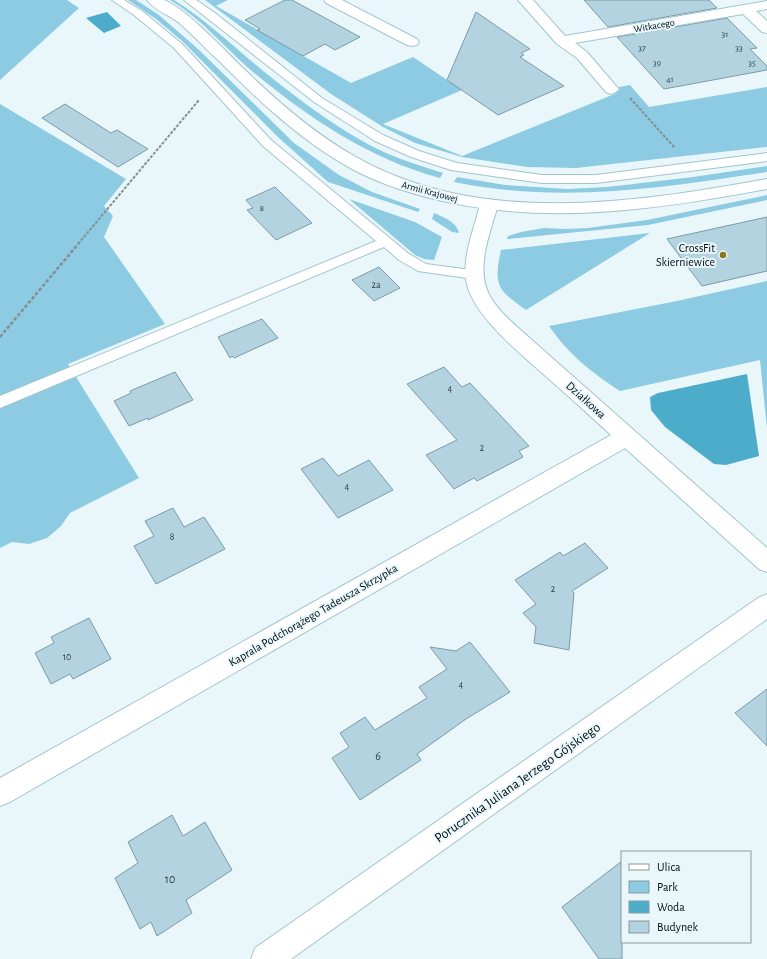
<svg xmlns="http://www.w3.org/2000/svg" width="767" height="959" viewBox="0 0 767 959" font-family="'Alegreya Sans',sans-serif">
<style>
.green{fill:#8ccbe1}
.water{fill:#4cacc9}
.building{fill:#b2d3df;stroke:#7b9ba6}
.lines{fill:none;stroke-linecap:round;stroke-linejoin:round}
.lane-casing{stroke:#a2c4cf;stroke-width:2}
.street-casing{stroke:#a2c4cf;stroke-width:2}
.secondary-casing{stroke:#a2c4cf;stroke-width:2}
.path-far1{stroke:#838f93;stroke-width:2;stroke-dasharray:3 1.5;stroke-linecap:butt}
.path{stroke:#838f93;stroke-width:2.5;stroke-dasharray:3.5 2;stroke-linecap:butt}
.lane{fill:#fff;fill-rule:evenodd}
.street{fill:#fff;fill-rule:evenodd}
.secondary{fill:#fff;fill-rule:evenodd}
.poi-dot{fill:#8c771b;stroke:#e9f7fb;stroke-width:1.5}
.labels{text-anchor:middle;stroke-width:4;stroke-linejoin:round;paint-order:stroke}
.far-number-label{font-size:9px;fill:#2f3e44}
.far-street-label{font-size:10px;fill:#030d11;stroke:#e9f7fb}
.number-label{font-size:10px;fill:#2f3e44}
.poi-label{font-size:12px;fill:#030d11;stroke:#e9f7fb;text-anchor:end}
.street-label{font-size:12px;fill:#030d11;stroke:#e9f7fb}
.near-number-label{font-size:12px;fill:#2f3e44}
.near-street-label{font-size:14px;fill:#030d11;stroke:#e9f7fb}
</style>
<rect width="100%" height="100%" fill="#e9f7fb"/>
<g class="green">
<polygon points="0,0 67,0 79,8 0,80"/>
<polygon points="128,0 136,0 159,15 198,49 294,143 339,175 372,192 420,209 418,212 328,182 278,137 181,40 156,19"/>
<path d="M170,0H174C206,20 233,46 262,70C298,99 344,134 386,153C405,161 424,167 443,173L440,178C371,160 307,117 253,72C225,48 202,19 170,0Z"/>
<polygon points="205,0 228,0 216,6 351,83 413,57 462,90 383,124 462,156 617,93 614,88 630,85 649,107 767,87 767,147 576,168 527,167 462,157 415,143 383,127 331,94"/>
<polygon points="0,104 126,179 104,206 113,216 104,237 165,324 68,364 139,478 70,513 61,526 47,538 29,544 12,542 0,548"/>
<path d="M767,166V172C659,188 562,204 454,182L457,177L505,185L567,189L607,187L693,177Z"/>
<polygon points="767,195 767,200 648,225 507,239 508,236 521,232 544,228 565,229 588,228 647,220"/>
<polygon points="349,199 415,222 442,237 434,260 424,259 415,255"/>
<path d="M434,213C443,217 457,222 459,233L452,232L432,219Z"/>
<path d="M650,233L526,310C498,290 493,286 501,250Z"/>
<path d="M767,281V428L760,360L620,391C591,372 569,355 549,326L677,301Z"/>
</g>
<g class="water">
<polygon points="107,12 121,26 104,33 86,18"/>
<polygon points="747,374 759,456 726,465 714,464 665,427 651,410 650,397 658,393"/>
</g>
<g class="building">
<polygon points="285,0 292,0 360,37 335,50 325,44 303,56 257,30 260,29 245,20"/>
<polygon points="584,0 709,0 717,8 608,27"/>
<polygon points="476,12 530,49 521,53 524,55 520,57 564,86 498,115 447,80"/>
<polygon points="727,18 757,48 750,49 767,66 767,70 664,89 617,37"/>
<polygon points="65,104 111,133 117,130 148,149 118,167 42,118"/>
<polygon points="275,187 312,223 276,240 247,210 253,208 246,200"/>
<polygon points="767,217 767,271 702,286 667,239"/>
<polygon points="379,267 400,288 374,301 352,280"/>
<polygon points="262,319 278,338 234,358 232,356 230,358 218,337"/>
<polygon points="444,367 462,387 470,383 529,446 519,451 523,457 477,481 474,478 454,489 426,455 457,440 407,384"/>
<polygon points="175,372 193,400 148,420 148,418 129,426 114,401 131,393 130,391"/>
<polygon points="323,458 338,476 369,460 393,490 338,518 301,469"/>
<polygon points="173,508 184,527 204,517 225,549 156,584 134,546 154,536 145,521"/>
<polygon points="585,543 608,568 572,591 574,593 569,650 534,643 536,627 523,613 536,604 515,580 560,552 563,556"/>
<polygon points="89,618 111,659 73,679 70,674 51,684 35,653 54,643 51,637"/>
<polygon points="470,642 510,692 466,719 417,754 421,760 360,800 332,758 349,747 340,733 365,717 375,730 427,698 419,687 447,669 430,647 456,651"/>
<polygon points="767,689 767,746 735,713"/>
<polygon points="172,815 183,836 205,822 232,870 186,900 192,913 157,936 151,922 140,929 115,878 138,863 128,842"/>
<polygon points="622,861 622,959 599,959 562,907"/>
</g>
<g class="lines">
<g class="lane-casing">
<g id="lane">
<polygon points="112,0 124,0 142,11 182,44 271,140 409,254 426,264 479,271 481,274 479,277 474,279 418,271 399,260 384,247 0,408 0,396 376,241 263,146 174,48 134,15"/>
<polygon points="184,0 196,0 215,13 322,98 383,135 419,151 457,163 542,175 596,175 767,153 767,161 596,183 542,183 451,170 411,157 375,141 314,102"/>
</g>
</g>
<g class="street-casing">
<g id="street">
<polygon points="324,0 342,0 417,39 419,42 417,45 412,46 407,45 326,3"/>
<polygon points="518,0 533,0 565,36 767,1 767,9 756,11 767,21 767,33 762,32 743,14 575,43 587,52 616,86 619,89 616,92 611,94 606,92 577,58 557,44"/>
<path d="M489,199L495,201L498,205C491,230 478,261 486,287C493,309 517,326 533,341L767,548V572L759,569L625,448L10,802L0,806V778L611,435C591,417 571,398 550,380C525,357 470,315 466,279C463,255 474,228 480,205L483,201Z"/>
<polygon points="767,594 767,619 291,959 251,959 255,948 758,598"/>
</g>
</g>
<g class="secondary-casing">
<path id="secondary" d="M147,0C152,0 159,0 164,0C187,9 226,52 245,70C279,103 315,134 356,157C479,227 635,203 767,179V189C656,210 544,226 434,199C406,192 378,183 352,169C301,141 259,101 218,60C205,48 192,34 178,22C169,15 154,10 147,0Z"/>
</g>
<g class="path-far1">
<polyline points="630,98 675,148"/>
<polyline points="78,244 199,100"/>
</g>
<polyline class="path" points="0,337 79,243"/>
<use href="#lane" class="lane"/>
<use href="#street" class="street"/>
<use href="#secondary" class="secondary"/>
</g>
<circle class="poi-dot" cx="723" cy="255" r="4"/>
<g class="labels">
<g class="far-number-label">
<text x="725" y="37">31</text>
<text x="642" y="51">37</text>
<text x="739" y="51">33</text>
<text x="657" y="66">39</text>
<text x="752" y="66">35</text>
<text x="670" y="82">41</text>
<text x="262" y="211">8</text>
</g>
<g class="far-street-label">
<text transform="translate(654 25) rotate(-10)" y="4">Witkacego</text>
<text transform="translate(430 191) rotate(15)" y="4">Armii Krajowej</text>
</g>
<g class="number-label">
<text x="376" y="288">2a</text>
<text x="450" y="392">4</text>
<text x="482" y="451">2</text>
<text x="347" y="490">4</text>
<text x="172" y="540">8</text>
<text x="553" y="592">2</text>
<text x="67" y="660">10</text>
<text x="461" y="688">4</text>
</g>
<g class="poi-label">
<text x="715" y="252">CrossFit<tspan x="715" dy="14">Skierniewice</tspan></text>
</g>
<g class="street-label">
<text transform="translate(586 400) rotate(42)" y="4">Działkowa</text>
<text transform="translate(313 615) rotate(-30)" y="4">Kaprala Podchorążego Tadeusza Skrzypka</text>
</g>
<g class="near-number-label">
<text x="378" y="760">6</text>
<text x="170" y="883">10</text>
</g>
<g class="near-street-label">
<text transform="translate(517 782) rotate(-35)" y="5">Porucznika Juliana Jerzego Gójskiego</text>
</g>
</g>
<rect x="621" y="851" width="130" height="92" fill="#e9f7fb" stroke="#8d999d"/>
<rect x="629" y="864" width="20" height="6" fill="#ffffff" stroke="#8d999d"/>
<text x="657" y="871" font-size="12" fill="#030d11">Ulica</text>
<rect x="629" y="881" width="20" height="12" fill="#8ccbe1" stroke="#8d999d"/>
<text x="657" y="891" font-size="12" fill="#030d11">Park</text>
<rect x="629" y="901" width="20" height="12" fill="#4cacc9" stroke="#8d999d"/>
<text x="657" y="911" font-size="12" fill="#030d11">Woda</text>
<rect x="629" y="921" width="20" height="12" fill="#b2d3df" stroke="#8d999d"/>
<text x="657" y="931" font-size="12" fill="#030d11">Budynek</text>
</svg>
